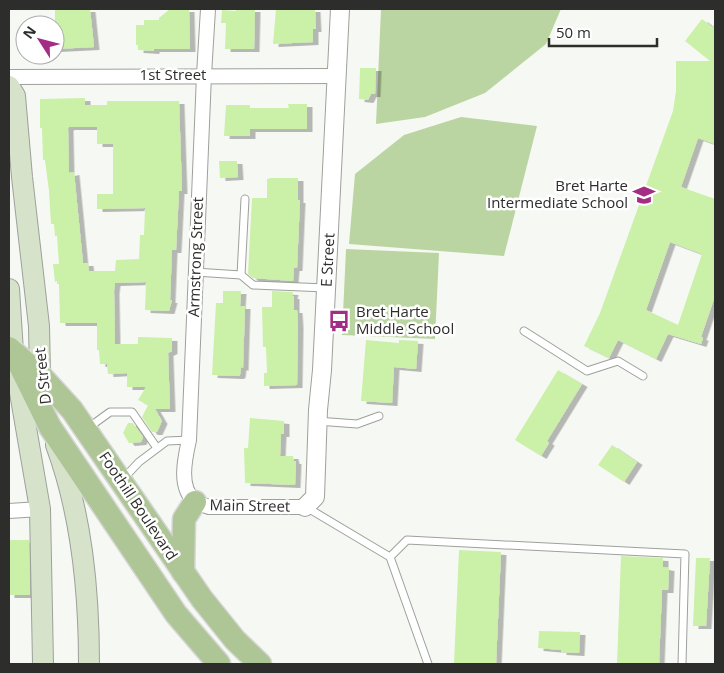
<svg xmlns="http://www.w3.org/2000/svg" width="724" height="673" viewBox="0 0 724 673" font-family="'Open Sans',sans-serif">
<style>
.green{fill:#bbd5a2}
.building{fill:#cbf0a7;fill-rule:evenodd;filter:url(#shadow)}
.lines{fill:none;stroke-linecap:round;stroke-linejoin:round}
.service-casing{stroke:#9ea09b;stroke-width:9}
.minor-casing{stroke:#9ea09b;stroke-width:16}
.tertiary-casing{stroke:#9ea09b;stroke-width:20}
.secondary-casing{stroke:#9ea09b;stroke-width:22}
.primary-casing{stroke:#d5d5d5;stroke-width:25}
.service{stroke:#fff;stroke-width:7}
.minor{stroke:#fff;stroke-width:14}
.tertiary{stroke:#fff;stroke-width:18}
.secondary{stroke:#d6e2ca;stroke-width:20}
.primary{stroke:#aec595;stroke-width:22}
.labels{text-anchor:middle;stroke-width:5;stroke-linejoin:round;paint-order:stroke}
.street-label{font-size:15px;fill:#2d2e2c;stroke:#fff}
.poi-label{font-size:15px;fill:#2d2e2c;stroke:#fff;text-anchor:end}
</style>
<defs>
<filter id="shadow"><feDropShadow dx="5.5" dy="3" stdDeviation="0" flood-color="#0004"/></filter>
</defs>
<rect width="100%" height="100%" fill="#f6f9f3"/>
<g class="green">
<polygon points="381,9 561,9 546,44 485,93 425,117 376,124"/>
<polygon points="461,117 537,126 504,256 349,244 355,174 404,135"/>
<polygon points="346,249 439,253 435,339 342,335"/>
</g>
<g class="building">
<polygon points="55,9 90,9 94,47 55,49"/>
<polygon points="170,9 189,9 190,49 154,49 154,51 138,50 138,45 136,45 136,25 144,25 144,20 159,20 159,18"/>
<polygon points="236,9 255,9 254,49 225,49 226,23 221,23 222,10 236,11"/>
<polygon points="276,9 315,9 316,29 313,29 313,42 273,44"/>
<path d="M702,19L715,29V144L698,138L681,187L715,199V296L701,337L703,338L701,344L668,334L656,359L618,340L609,358L584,346L600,313L673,111L676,91V61H710L685,41ZM670,242L702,254L678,325L646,310Z"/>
<polygon points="360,68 376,68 375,94 371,94 368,100 359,99"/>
<path d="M85,98V105H107V101H179L182,191H179L176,250H172L170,300H172L169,311L145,310L146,282L115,283L114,291L115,344H138V337L172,338V351L168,353L170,409H155L162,421L157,432H152L142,417L148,405L138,400L146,387H127V373L108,374L107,364H100L99,350H97V323H60L59,284H57V281L55,282L53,264H59L57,236H55L54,224H51L49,191L45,160H43L42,128H40V99ZM69,127H97V144H113V194H97V209L145,208L144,235H140L139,259L116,260L115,271H89L88,263H83L74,172L69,173L68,128Z"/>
<polygon points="288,104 307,104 307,129 250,129 250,136 224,136 226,105 250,105 250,108 289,108"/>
<polygon points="219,161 237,161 238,177 220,178"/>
<polygon points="271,178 298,178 298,200 300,200 297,268 294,268 293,281 253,278 248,274 252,198 267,198 267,179"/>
<polygon points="223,291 241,291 240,306 245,306 243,368 241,367 240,375 238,376 212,375 216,303 223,303"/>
<polygon points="272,291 293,292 292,296 294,296 294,310 297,310 298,325 297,385 264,386 264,373 267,373 266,347 263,347 262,307 272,307"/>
<polygon points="366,340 399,343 399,340 418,341 416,369 394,367 392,403 361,401"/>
<polygon points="558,370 582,384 547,441 549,443 541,456 515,440"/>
<polygon points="250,418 284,421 284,434 281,434 280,456 293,456 294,461 296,461 295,485 245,483 244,448 248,448"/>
<polygon points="128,423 133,423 143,437 141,442 129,443 123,433"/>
<polygon points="612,445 637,462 624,482 598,465"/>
<polygon points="9,540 29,540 30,595 9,595"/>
<polygon points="459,550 501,552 496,664 454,664"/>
<polygon points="621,556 663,558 663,567 669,568 668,590 662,590 659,664 617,664"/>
<polygon points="696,558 710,558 706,626 693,626"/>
<polygon points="539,631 580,632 579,653 561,652 561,650 538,648"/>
</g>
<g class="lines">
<g class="service-casing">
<g id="service">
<polyline points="195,272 241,275 253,285 326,288"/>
<polyline points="241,275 245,199"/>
<polyline points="524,331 587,371 618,361 643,376"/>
<polyline points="317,421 357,424 379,416"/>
<polyline points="88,428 110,412 132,412 157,448"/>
<polyline points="123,479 139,462 167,441 189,440"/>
<polyline points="306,507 390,557 428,664"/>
<polyline points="390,557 407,540 685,554 682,664"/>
</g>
</g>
<g class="minor-casing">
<g id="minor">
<path d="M208,9L204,75L189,440C185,458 178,488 195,501C198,504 205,505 209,507H305"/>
<polyline points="9,77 337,76"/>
<polyline points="9,511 40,509"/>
</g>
</g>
<g class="tertiary-casing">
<polyline id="tertiary" points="305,507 315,497 318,410 322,370 340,9"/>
</g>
<g class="secondary-casing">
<g id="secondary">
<polyline points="9,86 15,96 22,177 39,326 40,375 43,388"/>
<polyline points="9,289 13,352 40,509 43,664"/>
<path d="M56,445C82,515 89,590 89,664"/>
</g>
</g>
<g class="primary-casing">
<g id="primary">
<polyline points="9,348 40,375 72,410 202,599 235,640 260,664"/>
<polyline points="17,360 50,427 176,614 219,664"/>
<polyline points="183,572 184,519 195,502"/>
</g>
</g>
<use href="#service" class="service"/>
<use href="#minor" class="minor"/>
<use href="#tertiary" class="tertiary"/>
<use href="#secondary" class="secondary"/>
<use href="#primary" class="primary"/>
</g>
<defs>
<g id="school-bare" transform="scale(1.725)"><path d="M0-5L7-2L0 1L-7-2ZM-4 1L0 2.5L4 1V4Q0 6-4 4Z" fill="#a32c84" stroke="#fff" stroke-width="2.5" paint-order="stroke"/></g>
<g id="bus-bare" transform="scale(1.725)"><path d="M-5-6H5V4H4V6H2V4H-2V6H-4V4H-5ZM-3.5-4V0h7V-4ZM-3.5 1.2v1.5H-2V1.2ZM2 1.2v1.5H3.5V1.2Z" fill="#a32c84" stroke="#fff" stroke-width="2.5" paint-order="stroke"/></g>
</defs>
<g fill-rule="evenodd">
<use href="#school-bare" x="644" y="195"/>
<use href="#bus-bare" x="339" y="321"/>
</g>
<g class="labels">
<g class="street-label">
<text x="173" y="80">1st Street</text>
<text transform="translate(196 257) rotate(-88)" y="5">Armstrong Street</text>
<text transform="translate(328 260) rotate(-87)" y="5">E Street</text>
<text transform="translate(43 376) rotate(-96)" y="5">D Street</text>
<text transform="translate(138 506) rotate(56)" y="5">Foothill Boulevard</text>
<text transform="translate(250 506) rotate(1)" y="5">Main Street</text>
</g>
<g class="poi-label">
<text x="628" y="191">Bret Harte<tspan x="628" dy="17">Intermediate School</tspan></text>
<text x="356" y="317" text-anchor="start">Bret Harte<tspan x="356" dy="17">Middle School</tspan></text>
</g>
</g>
<rect width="724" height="673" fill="none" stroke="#2d2e2c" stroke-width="20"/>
<g transform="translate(40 40) rotate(306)"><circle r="24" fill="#ffffff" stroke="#ababab"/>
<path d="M0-4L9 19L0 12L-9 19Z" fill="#a32c84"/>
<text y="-8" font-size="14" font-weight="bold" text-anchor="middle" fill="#2d2e2c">N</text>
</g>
<path d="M549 38v8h108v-8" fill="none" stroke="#2d2e2c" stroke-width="2.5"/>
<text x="556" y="38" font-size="15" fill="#2d2e2c" stroke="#ffffff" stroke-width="4" paint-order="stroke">50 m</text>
</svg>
